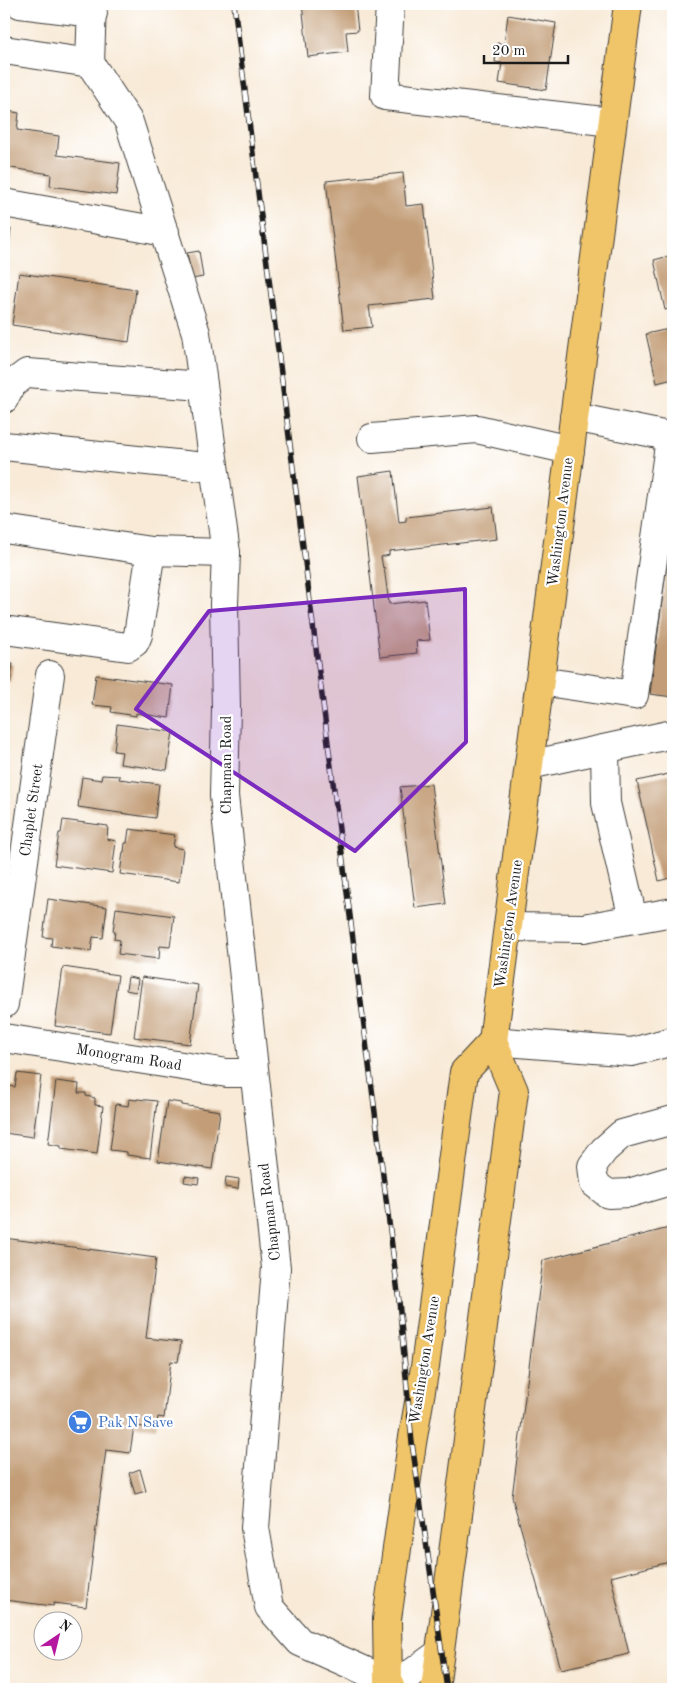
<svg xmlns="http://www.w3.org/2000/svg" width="677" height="1693" viewBox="0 0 677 1693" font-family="'Old Standard TT',serif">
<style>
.building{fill:#c29d77}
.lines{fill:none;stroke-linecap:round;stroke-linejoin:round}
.minor-casing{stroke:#3d3b38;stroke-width:30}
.major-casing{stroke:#3d3b38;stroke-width:30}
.minor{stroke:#fff;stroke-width:28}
.major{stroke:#f0c469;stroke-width:28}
.rail-casing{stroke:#1c1c1c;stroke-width:5.5}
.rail{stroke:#fff;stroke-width:4;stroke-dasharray:11;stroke-linecap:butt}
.marked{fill:#7b2cbf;fill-opacity:0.2;stroke:#7b2cbf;stroke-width:4;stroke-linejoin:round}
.labels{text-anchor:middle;stroke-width:4.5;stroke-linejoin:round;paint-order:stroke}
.street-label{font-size:15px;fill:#1c1c1c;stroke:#fff}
.shop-label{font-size:15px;fill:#366cbe;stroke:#fff;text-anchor:start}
</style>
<rect width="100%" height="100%" fill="#fff"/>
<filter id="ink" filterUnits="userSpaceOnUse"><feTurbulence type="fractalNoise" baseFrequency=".02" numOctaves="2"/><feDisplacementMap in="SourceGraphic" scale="10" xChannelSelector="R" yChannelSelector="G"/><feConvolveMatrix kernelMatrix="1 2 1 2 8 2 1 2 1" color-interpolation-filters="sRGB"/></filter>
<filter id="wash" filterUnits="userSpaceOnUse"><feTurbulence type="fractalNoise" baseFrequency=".0096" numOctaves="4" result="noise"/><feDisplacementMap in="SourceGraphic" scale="20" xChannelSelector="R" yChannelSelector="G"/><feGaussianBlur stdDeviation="1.12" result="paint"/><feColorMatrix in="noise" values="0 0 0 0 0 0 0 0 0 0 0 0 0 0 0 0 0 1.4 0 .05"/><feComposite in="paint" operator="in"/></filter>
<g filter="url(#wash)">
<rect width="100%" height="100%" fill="#f8ead7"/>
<g id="blocks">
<g class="building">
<polygon points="302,4 355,4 358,31 346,32 348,52 308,57"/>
<polygon points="508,15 556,23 546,90 499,83 502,63 495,62 497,43 504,44"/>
<polygon points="4,110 19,113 17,130 59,136 57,155 120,163 116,195 50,186 51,174 4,167"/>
<polygon points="403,173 406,206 424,204 435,299 369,306 372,327 344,330 326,181"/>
<polygon points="4,228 11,229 5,277 4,277"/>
<polygon points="199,251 203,277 192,279 187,253"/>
<polygon points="673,255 673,308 665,310 654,260"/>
<polygon points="19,273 136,290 129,342 12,325"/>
<polygon points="673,328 673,379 657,383 646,334"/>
<polygon points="393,471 399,522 406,521 406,517 493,507 497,539 389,551 389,555 381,557 383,568 384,567 389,604 425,600 430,640 416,641 417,653 380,657 358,476"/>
<polygon points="672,524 673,525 673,697 650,694"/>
<polygon points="4,662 13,664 10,682 7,682 5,700"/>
<polygon points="96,675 173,685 169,718 136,713 136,716 111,712 112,707 92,705"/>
<polygon points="117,724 173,732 167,770 120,764 122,752 114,751"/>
<polygon points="673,773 673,877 659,881 637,781"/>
<polygon points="102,775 120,776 119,779 159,784 155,818 78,807 82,777 101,780"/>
<polygon points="431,784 446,904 415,908 400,787"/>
<polygon points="63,820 108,826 107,839 116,841 112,873 54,865 59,833 61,833"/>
<polygon points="129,829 175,835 173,847 183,849 179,882 120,874 123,852 124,852 125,843 127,843"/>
<polygon points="48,899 107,907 103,938 93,937 91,951 51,946 52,938 43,937"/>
<polygon points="116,908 174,916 170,947 160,946 159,959 118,954 120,940 114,939 115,931 113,931"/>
<polygon points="63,967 118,975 110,1033 55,1026"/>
<polygon points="128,977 138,979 136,992 126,990"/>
<polygon points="142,977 198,985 190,1044 134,1037"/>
<polygon points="17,1073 41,1076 33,1137 4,1133 4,1085 15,1087"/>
<polygon points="56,1081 79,1084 78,1093 86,1093 86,1096 95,1098 95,1105 103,1106 97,1154 61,1149 61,1146 48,1144"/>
<polygon points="129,1099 137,1100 137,1099 157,1101 150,1158 127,1155 127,1152 110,1150 116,1104 128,1106"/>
<polygon points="167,1101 182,1103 182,1105 220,1111 212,1169 158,1161"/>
<polygon points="185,1176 199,1178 198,1184 184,1182"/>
<polygon points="226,1177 239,1179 238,1189 225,1187"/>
<polygon points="673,1227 673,1561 611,1577 629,1654 561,1669 512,1497 543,1260"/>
<polygon points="4,1238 156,1258 146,1338 181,1342 178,1362 171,1361 164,1418 158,1417 156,1428 134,1426 130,1453 106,1450 86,1607 54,1603 53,1606 4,1600"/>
<polygon points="140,1469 146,1491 135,1494 129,1473"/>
</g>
</g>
</g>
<g filter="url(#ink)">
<use href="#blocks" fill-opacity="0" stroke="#3d3b38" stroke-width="1"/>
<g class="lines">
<g class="minor-casing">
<g id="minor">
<polyline points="20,4 93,13"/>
<polyline points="390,4 385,96 612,122"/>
<polyline points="4,50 90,63 129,122 196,333 226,553 224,604 226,709 224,796 276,1268 255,1528 269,1607 300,1642 388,1681 412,1673 438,1654"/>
<polyline points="90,63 92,4"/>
<polyline points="4,203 165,232"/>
<polyline points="4,399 11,385 27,373 203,386"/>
<polyline points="574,417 673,437"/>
<polyline points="372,438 477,429 570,450"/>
<polyline points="4,446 214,468"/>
<polyline points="4,529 151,551"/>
<polyline points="4,630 128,647 135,642 138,635 151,551 226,553"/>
<polyline points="540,681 634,695 670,438"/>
<polyline points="605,749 606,803 633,919"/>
<polyline points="529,765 673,734"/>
<polyline points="508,927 584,928 673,912"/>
<polyline points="4,1004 50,675"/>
<polyline points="4,1038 227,1073 254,1073"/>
<polyline points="493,1041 632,1052 673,1041"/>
<polyline points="673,1120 622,1134 604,1150 592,1166 594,1183 608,1194 629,1193 673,1180"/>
</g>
</g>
<g class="major-casing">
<g id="major">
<polyline points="391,1689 388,1681 387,1619 412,1443 425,1367 464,1072 493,1041"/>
<polyline points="435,1689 514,1091 493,1041 628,4"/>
</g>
</g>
<use href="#minor" class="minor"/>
<use href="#major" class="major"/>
<g class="rail-casing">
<polyline id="rail" points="234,4 399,1301 412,1443 447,1689"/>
</g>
<use href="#rail" class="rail"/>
</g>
</g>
<path class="marked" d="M465,589L466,742L355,851L136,709L209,611Z"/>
<defs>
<g id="supermarket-disc" transform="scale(1.25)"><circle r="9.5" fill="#3f7fe0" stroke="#fff"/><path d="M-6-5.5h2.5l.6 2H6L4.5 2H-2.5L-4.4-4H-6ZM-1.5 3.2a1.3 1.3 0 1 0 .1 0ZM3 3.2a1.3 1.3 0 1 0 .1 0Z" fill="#fff"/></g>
</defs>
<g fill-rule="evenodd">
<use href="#supermarket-disc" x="80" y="1422"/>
</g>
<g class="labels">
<g class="street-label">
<text transform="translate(560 522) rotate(-83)" y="5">Washington Avenue</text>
<text transform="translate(226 765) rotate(-90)" y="5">Chapman Road</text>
<text transform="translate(31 810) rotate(-82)" y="5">Chaplet Street</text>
<text transform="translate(508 924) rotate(-82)" y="5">Washington Avenue</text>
<text transform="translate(129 1057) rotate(9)" y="5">Monogram Road</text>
<text transform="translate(269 1212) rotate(-97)" y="5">Chapman Road</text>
<text transform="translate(424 1360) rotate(-81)" y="5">Washington Avenue</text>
</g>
<g class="shop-label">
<text x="98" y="1427">Pak N Save</text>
</g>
</g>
<rect width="677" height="1693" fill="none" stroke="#fff" stroke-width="20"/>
<g transform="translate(58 1636) rotate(35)"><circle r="24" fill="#ffffff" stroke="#a4a4a4"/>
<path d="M0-4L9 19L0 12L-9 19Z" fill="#b5179e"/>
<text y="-8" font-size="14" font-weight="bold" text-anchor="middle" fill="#1c1c1c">N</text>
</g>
<path d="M484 55v8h84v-8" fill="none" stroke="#1c1c1c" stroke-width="2.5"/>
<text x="492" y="55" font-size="15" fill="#1c1c1c" stroke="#ffffff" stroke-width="4" paint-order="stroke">20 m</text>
</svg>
